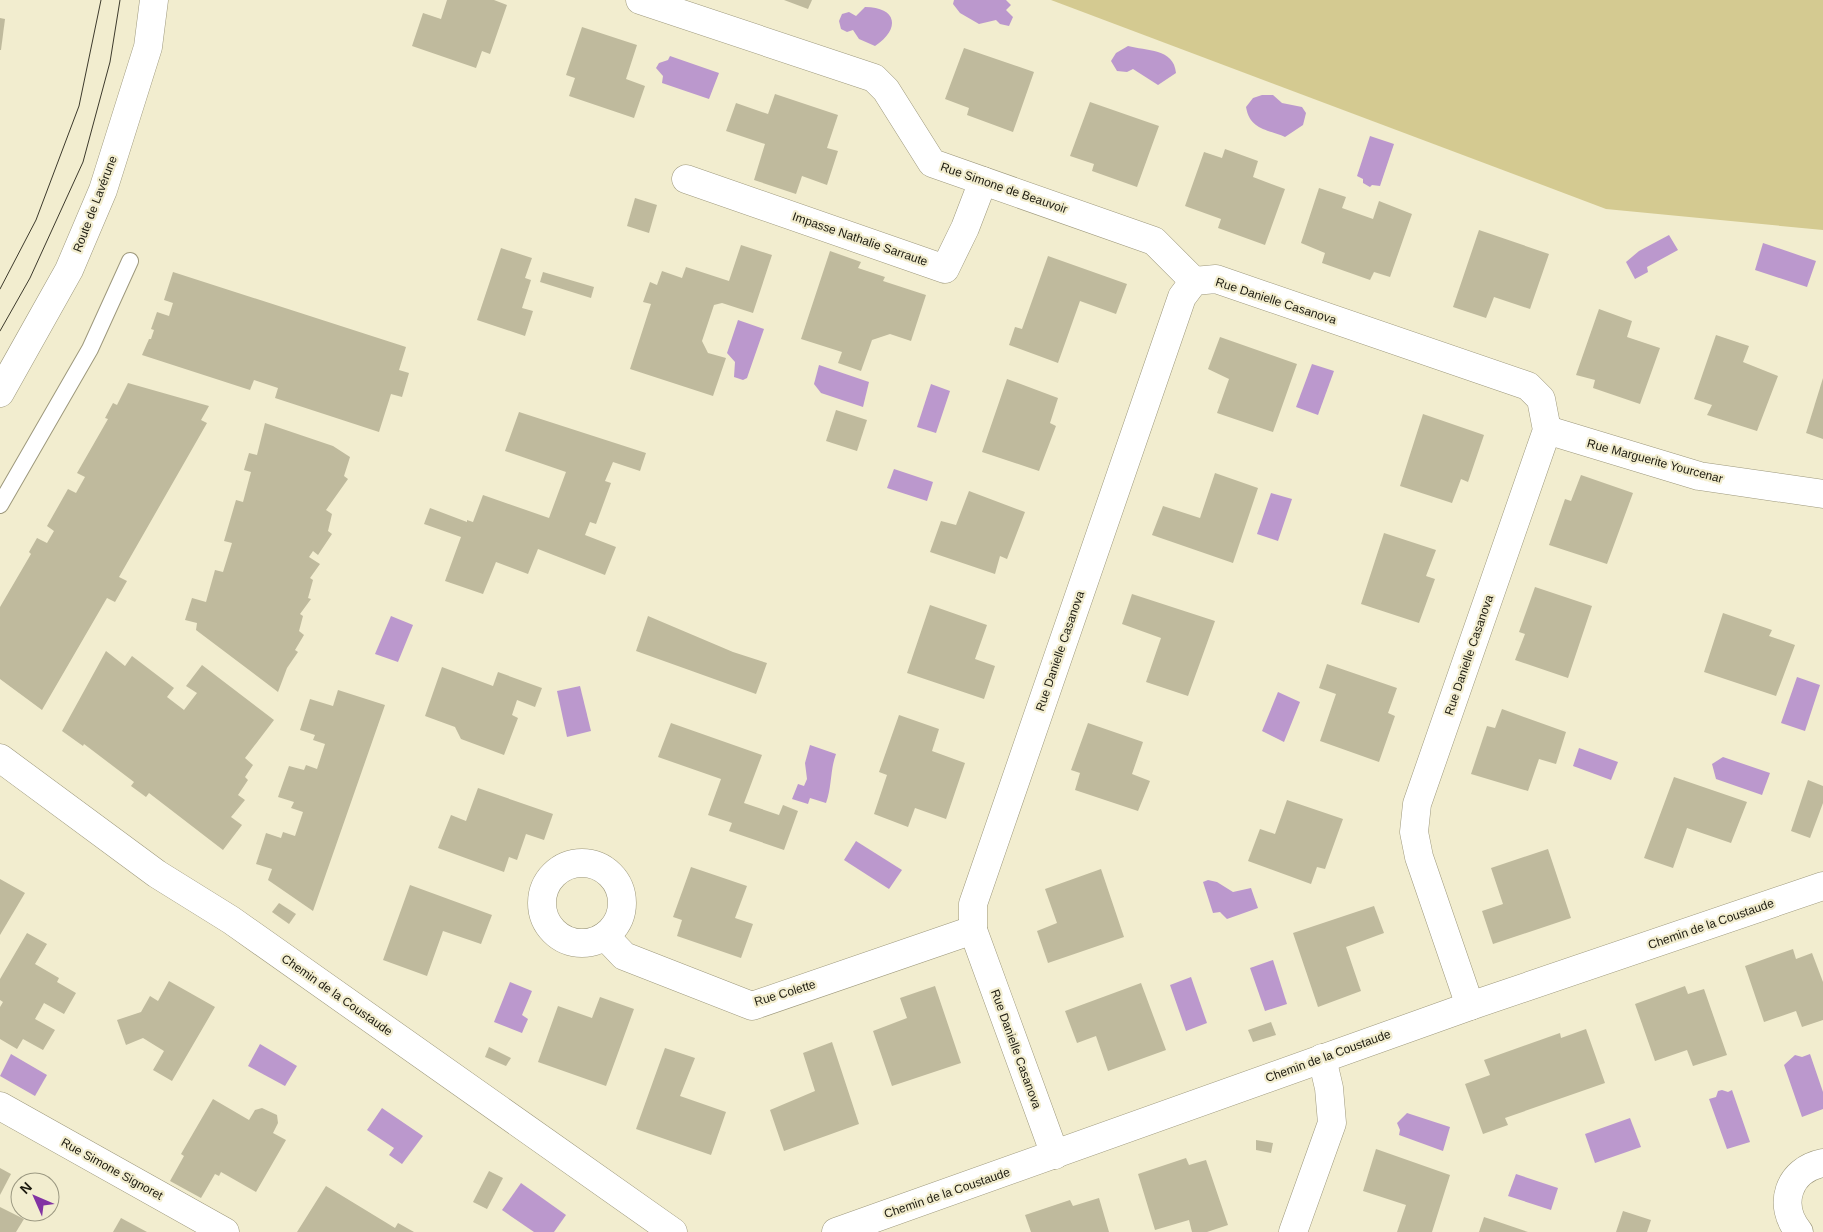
<svg xmlns="http://www.w3.org/2000/svg" width="1823" height="1232" viewBox="0 0 1823 1232" font-family="Helvetica,sans-serif">
<style>
.green{fill:#d4ca91}
.water{fill:#bb98cd}
.building{fill:#bfba9d}
.lines{fill:none;stroke-linecap:round;stroke-linejoin:round}
.service-casing{stroke:#9d987c;stroke-width:18}
.minor-casing{stroke:#9d987c;stroke-width:29}
.secondary-casing{stroke:#9d987c;stroke-width:29}
.service{stroke:#fff;stroke-width:16}
.minor{stroke:#fff;stroke-width:28}
.secondary{stroke:#fff;stroke-width:28}
.tram{stroke:#3d3a2c;stroke-width:1}
.labels{text-anchor:middle;stroke-width:4.5;stroke-linejoin:round;paint-order:stroke}
.street-label{font-size:12px;fill:#1c1a0f;stroke:#f2edcf}
</style>
<rect width="100%" height="100%" fill="#f2edcf"/>
<polygon class="green" points="1051,0 1823,0 1823,230 1606,209"/>
<g class="water">
<polygon points="954,0 1006,0 1011,5 1006,10 1013,17 1009,26 1000,24 996,20 979,24 960,13 953,4"/>
<path d="M865,7C897,7 901,29 875,46L859,39L853,30L847,32L841,29L839,21L842,14L849,12L856,16Z"/>
<path d="M1128,46C1146,51 1174,48 1176,73L1158,85L1133,69L1127,72L1117,71L1111,61L1116,53Z"/>
<polygon points="670,56 719,73 709,99 662,83 663,76 656,68 659,63 668,60"/>
<path d="M1262,95H1273L1282,103L1302,107L1306,113L1303,125L1285,137C1267,129 1250,130 1246,107L1253,98Z"/>
<polygon points="1370,136 1394,144 1380,186 1372,185 1370,187 1363,183 1363,179 1357,176"/>
<polygon points="1669,235 1678,250 1647,267 1648,272 1635,279 1626,262 1639,251"/>
<polygon points="1763,243 1816,261 1807,287 1755,270"/>
<polygon points="738,320 764,329 747,378 743,380 734,377 735,362 727,353"/>
<polygon points="1312,364 1334,371 1318,415 1296,407"/>
<polygon points="819,365 869,382 863,407 821,393 814,384"/>
<polygon points="931,384 950,391 936,433 917,427"/>
<polygon points="894,469 933,482 927,501 887,488"/>
<polygon points="1271,493 1292,499 1278,541 1257,534"/>
<polygon points="391,616 413,625 398,662 375,654"/>
<polygon points="1797,677 1820,685 1805,731 1781,723"/>
<polygon points="580,686 591,731 567,737 557,691"/>
<polygon points="1278,692 1300,702 1284,742 1262,731"/>
<path d="M810,745L836,754C830,770 832,787 826,803L810,798L808,804L792,799L798,784L804,786L807,779L805,763Z"/>
<polygon points="1579,748 1618,762 1611,780 1573,766"/>
<polygon points="1723,757 1770,773 1762,795 1716,779 1712,764"/>
<polygon points="856,841 902,870 889,889 844,860"/>
<polygon points="1208,880 1217,882 1233,892 1251,888 1258,908 1227,919 1220,912 1213,913 1203,882"/>
<polygon points="1273,960 1287,1004 1265,1011 1250,968"/>
<polygon points="1191,977 1207,1023 1186,1031 1170,985"/>
<polygon points="510,982 532,991 522,1015 528,1019 522,1033 494,1022"/>
<polygon points="260,1044 297,1066 285,1086 248,1066"/>
<polygon points="11,1054 47,1075 35,1096 0,1076"/>
<polygon points="1810,1054 1823,1092 1823,1109 1802,1117 1784,1065 1795,1055 1802,1057"/>
<polygon points="1722,1090 1728,1092 1732,1090 1750,1142 1727,1149 1709,1099 1716,1097 1718,1091"/>
<polygon points="382,1108 423,1136 402,1164 389,1155 394,1148 367,1130"/>
<polygon points="1407,1113 1450,1127 1443,1151 1399,1135 1400,1130 1397,1123"/>
<polygon points="1630,1118 1641,1147 1595,1163 1585,1134"/>
<polygon points="1516,1174 1558,1188 1551,1210 1508,1196"/>
<polygon points="521,1183 566,1215 554,1232 534,1232 502,1210"/>
</g>
<g class="building">
<polygon points="447,0 494,0 507,5 490,54 482,51 476,68 412,46 423,13 441,19"/>
<polygon points="784,0 812,0 808,9"/>
<polygon points="0,18 5,19 1,50 0,50"/>
<polygon points="582,27 637,45 626,79 645,86 634,118 569,96 575,78 566,75"/>
<polygon points="964,48 1034,72 1013,132 967,115 969,108 945,99"/>
<polygon points="775,94 838,115 827,148 838,151 827,185 802,176 796,194 754,180 765,144 726,131 736,103 768,114"/>
<polygon points="1090,102 1159,126 1137,187 1092,171 1094,164 1070,156"/>
<polygon points="1225,149 1258,161 1253,177 1285,189 1265,245 1218,228 1221,219 1185,206 1204,152 1222,158"/>
<polygon points="1319,188 1346,197 1342,208 1373,219 1379,201 1412,214 1390,277 1374,272 1370,280 1322,263 1325,253 1301,243"/>
<polygon points="635,198 657,205 649,233 627,226"/>
<polygon points="1479,230 1549,254 1530,309 1494,297 1486,318 1453,307"/>
<polygon points="741,245 772,255 753,313 722,303 714,305 702,341 708,353 726,358 713,396 630,369 651,304 643,302 650,282 657,285 662,271 682,278 686,267 729,281"/>
<polygon points="501,248 532,258 525,278 531,280 522,308 533,311 525,336 477,320"/>
<polygon points="830,251 861,262 858,268 885,277 883,281 926,295 911,341 890,334 872,340 861,371 838,363 842,352 801,339"/>
<polygon points="1048,256 1127,284 1116,314 1080,301 1058,363 1009,345 1015,327 1022,329"/>
<polygon points="173,272 406,347 399,370 409,373 402,397 391,394 379,432 275,398 278,388 254,380 250,390 142,355 149,339 151,339 154,330 151,329 157,312 169,316 173,303 164,300"/>
<polygon points="543,272 594,287 591,298 540,282"/>
<polygon points="1599,309 1632,321 1627,337 1660,348 1640,404 1593,388 1595,380 1576,375"/>
<polygon points="1716,335 1749,346 1743,362 1778,376 1757,431 1707,415 1712,405 1694,399"/>
<polygon points="1220,337 1297,364 1273,432 1217,413 1229,379 1208,369"/>
<polygon points="1823,378 1823,439 1806,433"/>
<polygon points="1007,379 1058,398 1050,423 1056,426 1039,471 982,452"/>
<polygon points="128,383 209,406 201,420 207,423 119,577 127,581 115,602 107,598 42,710 0,679 0,607 31,554 29,552 37,538 47,543 54,531 47,526 68,489 76,493 85,477 77,473 108,419 105,418 113,403 117,405"/>
<polygon points="836,410 867,420 857,451 826,441"/>
<polygon points="519,412 646,453 640,471 613,462 605,481 611,483 596,524 590,522 585,535 616,547 605,575 538,549 528,574 496,562 483,594 445,581 461,537 424,524 430,508 467,522 467,520 473,522 483,495 549,518 566,472 505,451"/>
<polygon points="1423,414 1484,435 1468,482 1461,479 1452,503 1400,486"/>
<polygon points="265,423 333,446 350,457 344,476 348,479 326,510 332,514 328,531 332,534 318,555 313,551 309,557 320,564 310,578 313,580 308,598 311,599 300,614 303,616 299,631 304,635 295,650 298,652 287,668 278,692 196,630 197,623 185,620 192,598 206,602 215,570 223,572 232,543 224,541 236,500 243,502 251,472 244,470 249,453 257,455"/>
<polygon points="1215,473 1258,488 1233,563 1152,535 1163,506 1200,518"/>
<polygon points="1581,475 1633,493 1607,564 1549,545 1565,499 1571,501"/>
<polygon points="969,491 1025,512 1007,559 1000,556 995,574 930,552 941,521 956,525"/>
<polygon points="1384,533 1436,550 1426,576 1435,579 1419,623 1361,604"/>
<polygon points="1535,587 1592,606 1568,678 1515,660 1525,634 1519,632"/>
<polygon points="1132,594 1215,621 1188,696 1146,682 1161,638 1122,624"/>
<polygon points="930,605 987,625 975,659 995,666 984,699 907,673"/>
<polygon points="1723,613 1772,630 1769,636 1795,645 1776,696 1704,672"/>
<polygon points="648,616 733,652 767,663 756,694 636,651"/>
<polygon points="106,651 125,666 132,656 174,688 167,697 184,710 197,693 186,686 202,665 274,720 245,758 253,765 245,777 248,780 238,795 245,800 231,817 242,825 223,850 149,793 146,797 131,786 134,782 84,744 83,746 62,731"/>
<polygon points="1327,664 1397,688 1388,713 1395,716 1379,762 1320,741 1336,694 1319,688"/>
<polygon points="442,667 493,686 498,672 542,688 535,707 517,700 512,715 518,718 504,755 461,739 455,727 425,716"/>
<polygon points="338,690 385,705 313,911 268,880 272,869 256,864 266,833 281,838 283,832 295,836 303,812 291,808 294,802 278,797 289,766 304,770 306,765 317,769 325,744 313,740 315,735 300,730 310,699 333,706"/>
<polygon points="1502,709 1566,732 1556,764 1539,759 1528,791 1471,774 1487,726 1495,728"/>
<polygon points="899,715 939,729 932,751 965,763 946,819 915,808 908,827 874,814 887,775 879,772"/>
<polygon points="671,723 762,755 744,803 779,815 783,805 798,811 784,850 729,831 732,823 708,815 721,779 658,757"/>
<polygon points="1088,723 1143,742 1132,774 1150,781 1138,811 1075,790 1080,773 1071,770"/>
<polygon points="1674,777 1747,802 1731,843 1687,828 1673,868 1644,858"/>
<polygon points="1808,780 1823,786 1823,803 1810,838 1791,831"/>
<polygon points="478,788 553,814 544,840 526,834 517,860 509,857 504,872 438,848 451,815 466,821"/>
<polygon points="1287,800 1343,819 1325,869 1317,867 1311,884 1248,861 1260,829 1275,834"/>
<polygon points="1548,849 1571,918 1493,944 1482,911 1503,904 1491,868"/>
<polygon points="691,867 747,886 735,918 753,924 741,958 677,936 682,920 673,917"/>
<polygon points="1101,869 1124,937 1048,963 1037,931 1057,923 1045,889"/>
<polygon points="0,879 25,893 0,935"/>
<polygon points="410,885 492,915 481,944 443,931 427,976 383,960"/>
<polygon points="279,903 296,914 289,924 272,912"/>
<polygon points="1374,906 1384,933 1346,947 1361,991 1318,1007 1293,933"/>
<polygon points="27,933 47,944 35,964 59,978 57,982 76,993 64,1014 44,1003 35,1019 55,1030 43,1050 23,1039 17,1049 0,1039 0,1007 3,1002 0,1000 0,979"/>
<polygon points="1793,949 1796,959 1812,953 1823,982 1823,1020 1802,1027 1796,1011 1764,1022 1745,966"/>
<polygon points="169,981 215,1007 172,1081 153,1070 164,1051 143,1038 126,1045 117,1020 141,1012 150,996 158,1001"/>
<polygon points="1141,983 1166,1050 1108,1071 1096,1036 1077,1043 1065,1011"/>
<polygon points="935,986 961,1063 892,1086 873,1031 907,1018 900,998"/>
<polygon points="1685,986 1688,994 1704,989 1727,1055 1693,1066 1687,1050 1655,1061 1635,1004"/>
<polygon points="600,997 634,1009 606,1086 538,1062 558,1006 592,1018"/>
<polygon points="1271,1022 1276,1035 1253,1042 1248,1030"/>
<polygon points="1586,1029 1605,1083 1505,1118 1508,1125 1483,1134 1465,1084 1490,1075 1484,1060 1560,1033 1561,1038"/>
<polygon points="832,1042 859,1124 784,1151 770,1110 815,1091 803,1053"/>
<polygon points="489,1047 511,1058 506,1066 485,1057"/>
<polygon points="665,1048 695,1058 680,1096 726,1112 711,1155 636,1129"/>
<polygon points="213,1099 249,1120 255,1110 262,1108 277,1115 278,1123 273,1133 286,1140 256,1192 221,1172 219,1176 215,1174 201,1198 170,1181 184,1156 181,1154"/>
<polygon points="1256,1140 1273,1143 1271,1153 1256,1150"/>
<polygon points="1376,1149 1450,1175 1432,1232 1397,1232 1406,1205 1363,1191"/>
<polygon points="1186,1158 1189,1165 1206,1160 1228,1225 1207,1232 1192,1232 1189,1220 1155,1230 1138,1174"/>
<polygon points="0,1168 11,1174 0,1195"/>
<polygon points="489,1171 503,1178 487,1209 473,1202"/>
<polygon points="326,1186 395,1228 398,1223 414,1232 297,1232"/>
<polygon points="1099,1198 1109,1232 1031,1232 1025,1215 1070,1200 1073,1206"/>
<polygon points="0,1207 24,1219 16,1232 0,1232"/>
<polygon points="1623,1211 1651,1220 1647,1232 1616,1232"/>
<polygon points="1484,1217 1528,1232 1479,1232"/>
<polygon points="121,1218 147,1232 113,1232"/>
</g>
<g class="lines">
<g class="service-casing">
<polyline id="service" points="0,505 90,349 130,261"/>
</g>
<g class="minor-casing">
<g id="minor">
<polyline points="640,0 874,78 886,90 932,163 1154,241 1194,281"/>
<polyline points="686,179 945,269 965,228 983,181"/>
<polyline points="1547,430 1699,476 1823,494"/>
<polyline points="0,758 157,874 231,920 673,1232"/>
<circle cx="582" cy="903" r="40"/>
<polyline points="605,936 624,956 752,1006 973,930"/>
<polyline points="0,1106 225,1232"/>
<polyline points="1055,1155 973,930 973,904 1182,297 1194,281 1216,279 1528,386 1541,399 1547,430 1417,804 1414,832 1419,857 1470,1006"/>
<polyline points="836,1232 1470,1006 1823,886"/>
<polyline points="1293,1232 1332,1123 1329,1088 1322,1058"/>
<path d="M1799,1232C1777,1205 1788,1170 1823,1163"/>
</g>
</g>
<g class="secondary-casing">
<polyline id="secondary" points="0,393 69,270 103,190 148,47 154,0"/>
</g>
<use href="#service" class="service"/>
<use href="#minor" class="minor"/>
<use href="#secondary" class="secondary"/>
<g class="tram">
<polyline points="0,289 36,220 79,106 101,0"/>
<polyline points="0,331 30,278 83,162 110,62 120,0"/>
</g>
</g>
<g class="labels">
<g class="street-label">
<text transform="translate(1004 188) rotate(19)" y="4">Rue Simone de Beauvoir</text>
<text transform="translate(95 204) rotate(-69)" y="4">Route de Lavérune</text>
<text transform="translate(860 239) rotate(19)" y="4">Impasse Nathalie Sarraute</text>
<text transform="translate(1276 301) rotate(18)" y="4">Rue Danielle Casanova</text>
<text transform="translate(1655 461) rotate(15)" y="4">Rue Marguerite Yourcenar</text>
<text transform="translate(1060 651) rotate(-71)" y="4">Rue Danielle Casanova</text>
<text transform="translate(1469 655) rotate(-71)" y="4">Rue Danielle Casanova</text>
<text transform="translate(1711 924) rotate(-19)" y="4">Chemin de la Coustaude</text>
<text transform="translate(785 993) rotate(-17)" y="4">Rue Colette</text>
<text transform="translate(337 995) rotate(35)" y="4">Chemin de la Coustaude</text>
<text transform="translate(1016 1049) rotate(70)" y="4">Rue Danielle Casanova</text>
<text transform="translate(1328 1056) rotate(-20)" y="4">Chemin de la Coustaude</text>
<text transform="translate(112 1169) rotate(29)" y="4">Rue Simone Signoret</text>
<text transform="translate(947 1193) rotate(-19)" y="4">Chemin de la Coustaude</text>
</g>
</g>
<g transform="translate(35 1197) rotate(315)"><circle r="24" fill="#f2edcf" stroke="#9c9982"/>
<path d="M0-4L9 19L0 12L-9 19Z" fill="#8233a3"/>
<text y="-8" font-size="14" font-weight="bold" text-anchor="middle" fill="#1c1a0f">N</text>
</g>
</svg>
